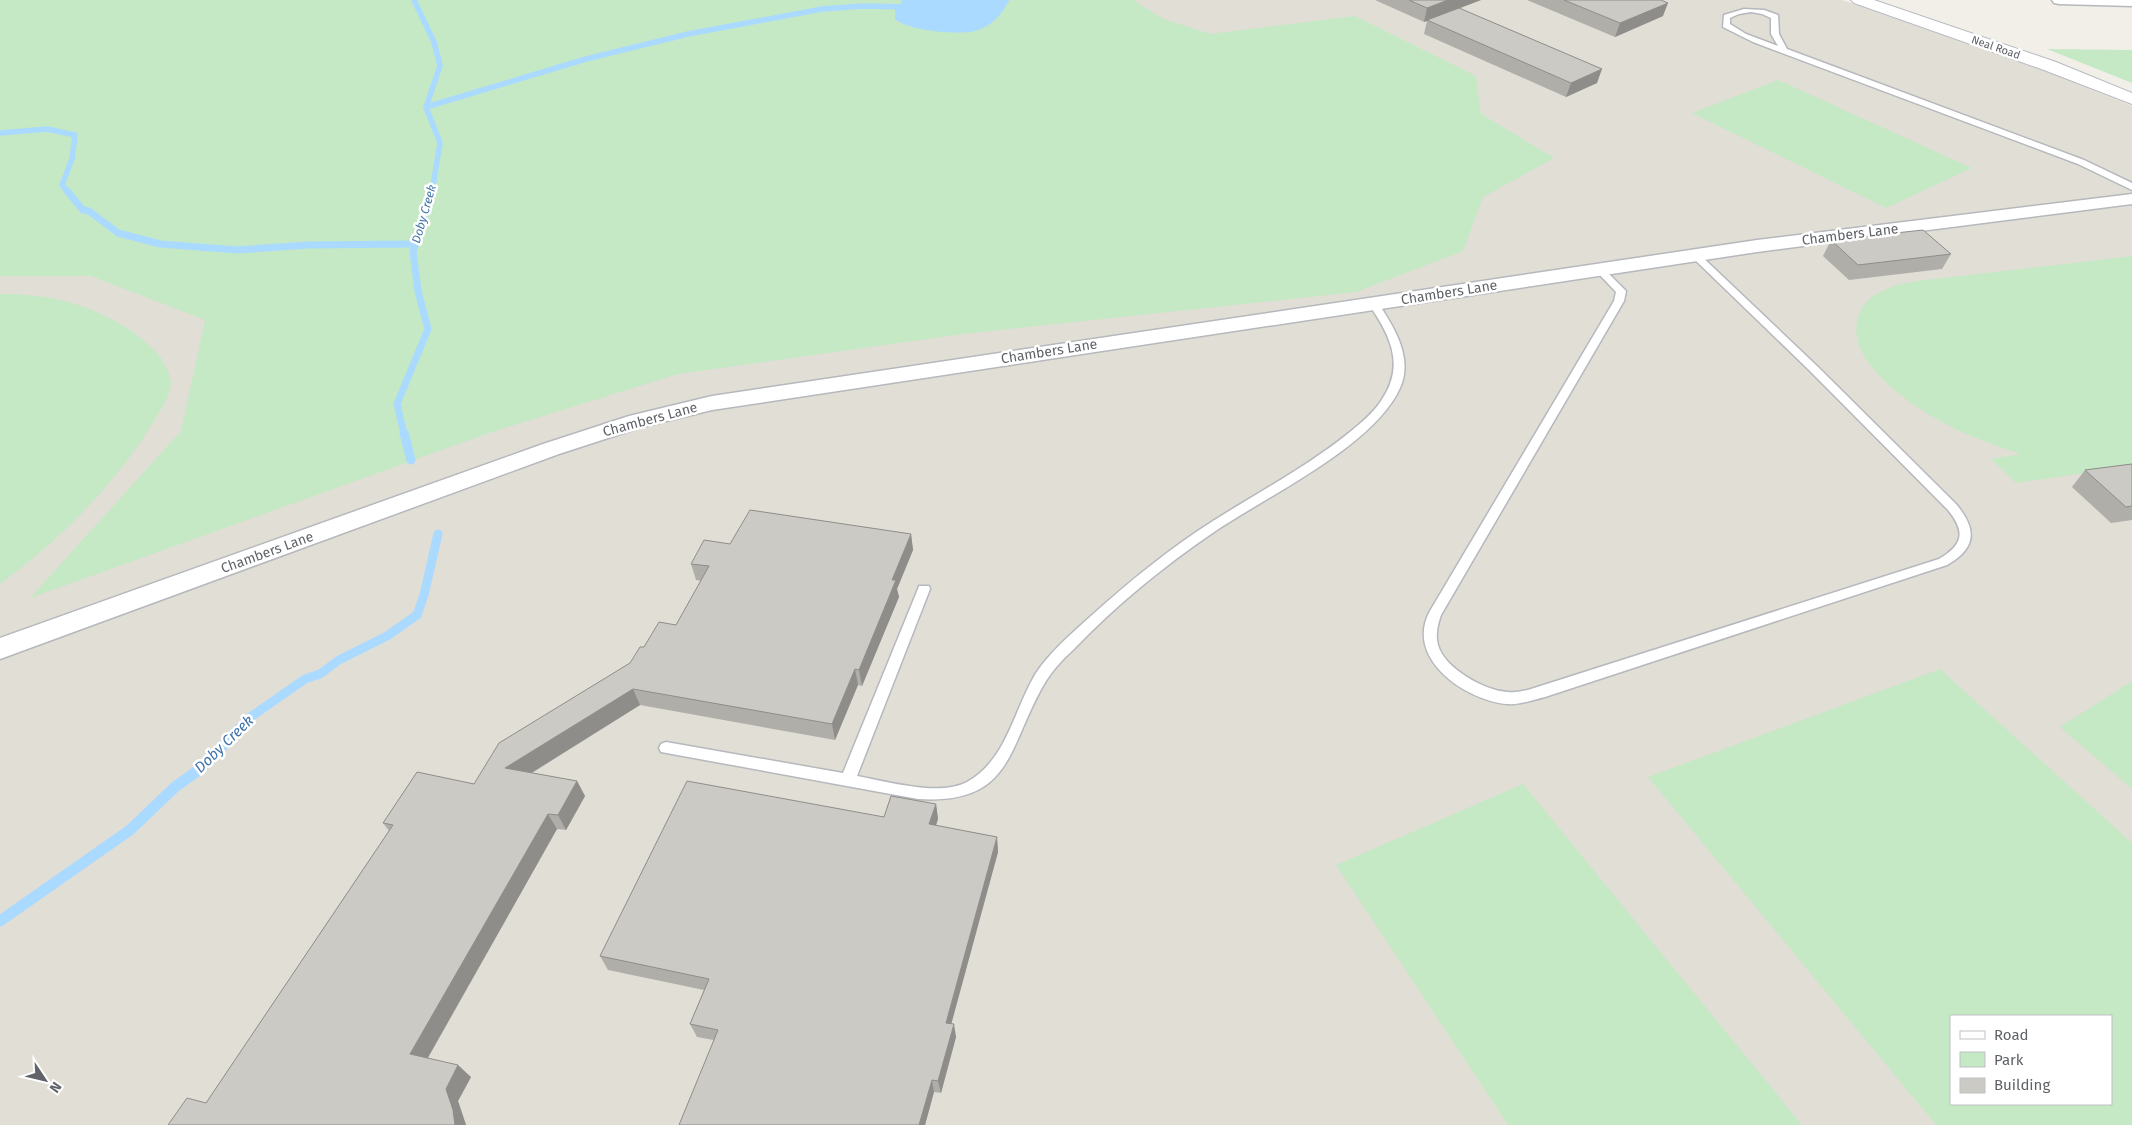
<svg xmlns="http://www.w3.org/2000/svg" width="2132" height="1125" viewBox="0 0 2132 1125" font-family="'Fira Sans',sans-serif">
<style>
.education{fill:#e1ded6;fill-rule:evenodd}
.green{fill:#c5e8c5;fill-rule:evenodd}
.water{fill:#aadaff}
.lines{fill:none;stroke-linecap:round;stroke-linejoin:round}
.stream-far3{stroke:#aadaff;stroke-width:5.5}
.stream-far2{stroke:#aadaff;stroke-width:7}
.stream-far1{stroke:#aadaff;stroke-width:9}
.stream{stroke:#aadaff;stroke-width:11}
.lane-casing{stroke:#b5b8bc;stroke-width:3}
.street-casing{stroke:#b5b8bc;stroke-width:3}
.secondary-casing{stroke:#b6babf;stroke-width:2}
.lane{fill:#fff;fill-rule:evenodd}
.street{fill:#fff;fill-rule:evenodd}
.secondary{fill:#fff;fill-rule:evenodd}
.wall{fill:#afaea9}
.shaded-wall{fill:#8f8d8a}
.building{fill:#cccac5;stroke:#8f8d8a}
.labels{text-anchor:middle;stroke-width:5;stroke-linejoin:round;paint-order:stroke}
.far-street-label{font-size:11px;fill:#5f6368;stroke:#fff}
.far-water-label{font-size:12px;font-style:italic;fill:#4174aa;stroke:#fff}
.street-label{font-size:14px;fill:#5f6368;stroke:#fff}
.water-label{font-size:15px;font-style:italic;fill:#4174aa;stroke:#fff}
</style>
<rect width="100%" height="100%" fill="#f1efe8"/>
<path class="education" d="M468,0H1842L2043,70L2132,106V1125H0V178ZM1951,1016H2111V1104H1951Z"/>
<g class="green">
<polygon points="0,0 1133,0 1164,19 1210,34 1355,16 1476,76 1481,114 1554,158 1483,197 1463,251 1356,292 963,334 678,374 492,432 30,598 181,431 205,320 91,276 0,276"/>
<polygon points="2047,49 2132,50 2132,83"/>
<polygon points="1778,80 1972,168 1886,208 1692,113"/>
<path d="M2132,256V466L2016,483L1991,459L2021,454C2002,448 1982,441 1964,433C1927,416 1843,367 1858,317C1865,293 1895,284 1917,281Z"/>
<path d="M0,294C45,293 92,304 130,330C147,342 168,359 171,382C172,391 162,408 157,416C117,483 62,538 0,584Z"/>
<path d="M1940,669L2132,843V1125H1936L1648,777ZM1951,1016H2111V1104H1951Z"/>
<polygon points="2132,681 2132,789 2060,727"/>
<polygon points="1523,784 1802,1125 1508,1125 1336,865"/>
</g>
<path class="water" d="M902,0H1009V1C1002,14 991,27 975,31C957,35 909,31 895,19V9L899,7Z"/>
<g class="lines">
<g class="stream-far3">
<polyline points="414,0 434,42 440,66 426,107 440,143 432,192"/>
<polyline points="426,107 586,59 688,34 822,9 863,6 911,7"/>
<polyline points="0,133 47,129 75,135 72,159 62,185 68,192"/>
</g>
<g class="stream-far2">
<polyline points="67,191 83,210 89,211 118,233 160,244 238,250 308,245 415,244"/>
<polyline points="404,434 397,404 428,329 418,291 413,252 432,191"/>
</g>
<g class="stream-far1">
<polyline points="404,433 411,460"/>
<polyline points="228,739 249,718 305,679 320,674 339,660 387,636 417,615 424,595 438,534"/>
</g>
<polyline class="stream" points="0,921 130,830 175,787 200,769 230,738"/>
<g class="lane-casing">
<g id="lane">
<path d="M1744,9L1764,10L1778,15L1779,34L1787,49L2084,160L2132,183V190L2078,164L1753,42L1723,27L1724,15ZM1751,12L1762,14L1771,18V34L1778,46L1746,34L1730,24V18L1739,14Z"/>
<path d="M1695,252L1698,253L1817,366L1956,504C1977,529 1977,548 1947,565L1545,697C1533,700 1520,705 1507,704C1465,700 1404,658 1430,611L1614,301L1616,292L1596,271V267H1602L1626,291L1624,301L1441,615C1438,624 1435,634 1438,645C1444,668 1485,691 1508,692C1516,693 1524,691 1531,689L1939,559C1963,545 1966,532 1948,510L1809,370L1692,257V253Z"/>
<path d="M1373,300L1377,301C1393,326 1414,357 1400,388C1374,446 1267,496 1214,532C1164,566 1115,606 1073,650C1063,659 1053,670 1046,681C1007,745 1015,805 918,799L661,752L659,748L661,744L666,742L843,773L918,589L919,586H929L930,589L857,776C886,781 939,797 967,782C1007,760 1014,709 1036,673C1050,652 1072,633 1091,616C1129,582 1170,548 1213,521C1259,492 1308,466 1350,432C1361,423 1373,413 1381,401C1406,365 1390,335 1368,303Z"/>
</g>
</g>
<g class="street-casing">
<g id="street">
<polygon points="2052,0 2132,0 2132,6 2059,4 2054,3"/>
<polygon points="2132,194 2132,204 1757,252 712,410 642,427 559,454 0,659 0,638 543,444 629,416 712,396 1757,240"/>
</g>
</g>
<g class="secondary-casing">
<polygon id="secondary" points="1851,0 1874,0 2056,62 2132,93 2132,104 2044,70 1854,3"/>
</g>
<use href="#lane" class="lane"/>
<use href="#street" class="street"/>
<use href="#secondary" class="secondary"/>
</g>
<g class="wall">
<polygon points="1375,0 1481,0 1459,8 1597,83 1566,97 1424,34 1427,21 1424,22"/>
<polygon points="1527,0 1661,0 1663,16 1615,37"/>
<polygon points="1831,240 1951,254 1942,269 1849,280 1823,256"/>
<polygon points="2132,464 2132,520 2111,523 2072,487 2085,470"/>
<polygon points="911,534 913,550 897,589 899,597 862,686 858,685 835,740 640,705 532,773 577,781 585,796 566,830 557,829 428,1058 471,1077 458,1101 466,1125 168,1125 206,1103 389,831 383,823 474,784 630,663 644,647 676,625 701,581 696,580 691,564 730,544"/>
<polygon points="936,804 938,819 936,826 997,837 998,852 951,1024 956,1037 941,1093 934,1092 925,1125 679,1125 714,1040 697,1037 690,1024 704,990 608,970 600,956 884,817"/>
</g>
<g class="shaded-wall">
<polygon points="1448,0 1481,0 1424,22 1427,8"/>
<polygon points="1668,3 1663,16 1615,37 1620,23"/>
<polygon points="1602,69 1597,83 1566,97 1571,83"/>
<polygon points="911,534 913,550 897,589 899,597 862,686 859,670 892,580"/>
<polygon points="855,669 858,685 835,740 832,724"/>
<polygon points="633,689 640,705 515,783 505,768"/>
<polygon points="577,781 585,796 566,830 558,815"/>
<polygon points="936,804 938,819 931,839 929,824"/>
<polygon points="548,814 557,829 423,1066 410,1054"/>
<polygon points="997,837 998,852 948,1036 946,1023"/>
<polygon points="954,1024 956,1037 941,1093 938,1081"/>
<polygon points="458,1065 471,1077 458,1101 466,1125 455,1125 446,1089"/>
<polygon points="932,1080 934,1092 925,1125 919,1125"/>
</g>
<g class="building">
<polygon points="1409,0 1448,0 1427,8"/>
<polygon points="1564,0 1661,0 1668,3 1620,23"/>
<polygon points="1459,8 1602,69 1571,83 1427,20"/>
<polygon points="1923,230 1951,254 1858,265 1831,240"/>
<polygon points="2132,464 2132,506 2126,507 2085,470"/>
<polygon points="750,510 911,534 892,580 896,580 859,670 855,669 832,724 633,689 505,768 577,781 558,815 548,814 410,1054 458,1065 446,1089 453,1110 455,1125 168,1125 187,1098 206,1103 393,825 383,823 417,772 474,784 499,743 630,663 640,647 644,647 659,622 676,625 709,566 691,564 704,540 730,544"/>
<polygon points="687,781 884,817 891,796 936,804 929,824 997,837 946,1023 954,1024 938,1081 932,1080 919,1125 679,1125 718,1030 690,1024 709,979 600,956"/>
</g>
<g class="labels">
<g class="far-street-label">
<text transform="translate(1996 47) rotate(19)" y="4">Neal Road</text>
</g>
<g class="far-water-label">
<text transform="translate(424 214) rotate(-74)" y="4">Doby Creek</text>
</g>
<g class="street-label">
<text transform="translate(1850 234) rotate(-7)" y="5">Chambers Lane</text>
<text transform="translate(1449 292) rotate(-9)" y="5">Chambers Lane</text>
<text transform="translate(1049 351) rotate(-9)" y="5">Chambers Lane</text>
<text transform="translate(650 419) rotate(-15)" y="5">Chambers Lane</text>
<text transform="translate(267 552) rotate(-20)" y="5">Chambers Lane</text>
</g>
<g class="water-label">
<text transform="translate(224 744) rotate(-44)" y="5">Doby Creek</text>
</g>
</g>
<rect x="1950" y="1015" width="162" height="90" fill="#ffffff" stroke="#bfc1c3"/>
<rect x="1960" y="1031" width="25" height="8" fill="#ffffff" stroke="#bfc1c3"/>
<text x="1994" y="1040" font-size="15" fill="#5f6368">Road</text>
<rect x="1960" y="1052" width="25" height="15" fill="#c5e8c5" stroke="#bfc1c3"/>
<text x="1994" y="1065" font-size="15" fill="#5f6368">Park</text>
<rect x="1960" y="1078" width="25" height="15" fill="#cccac5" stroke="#bfc1c3"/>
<text x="1994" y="1090" font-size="15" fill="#5f6368">Building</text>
<g transform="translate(45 1080) rotate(125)" stroke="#ffffff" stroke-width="4" paint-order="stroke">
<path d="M0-4L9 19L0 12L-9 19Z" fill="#5f6368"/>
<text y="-8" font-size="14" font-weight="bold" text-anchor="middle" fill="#5f6368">N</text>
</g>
</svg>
